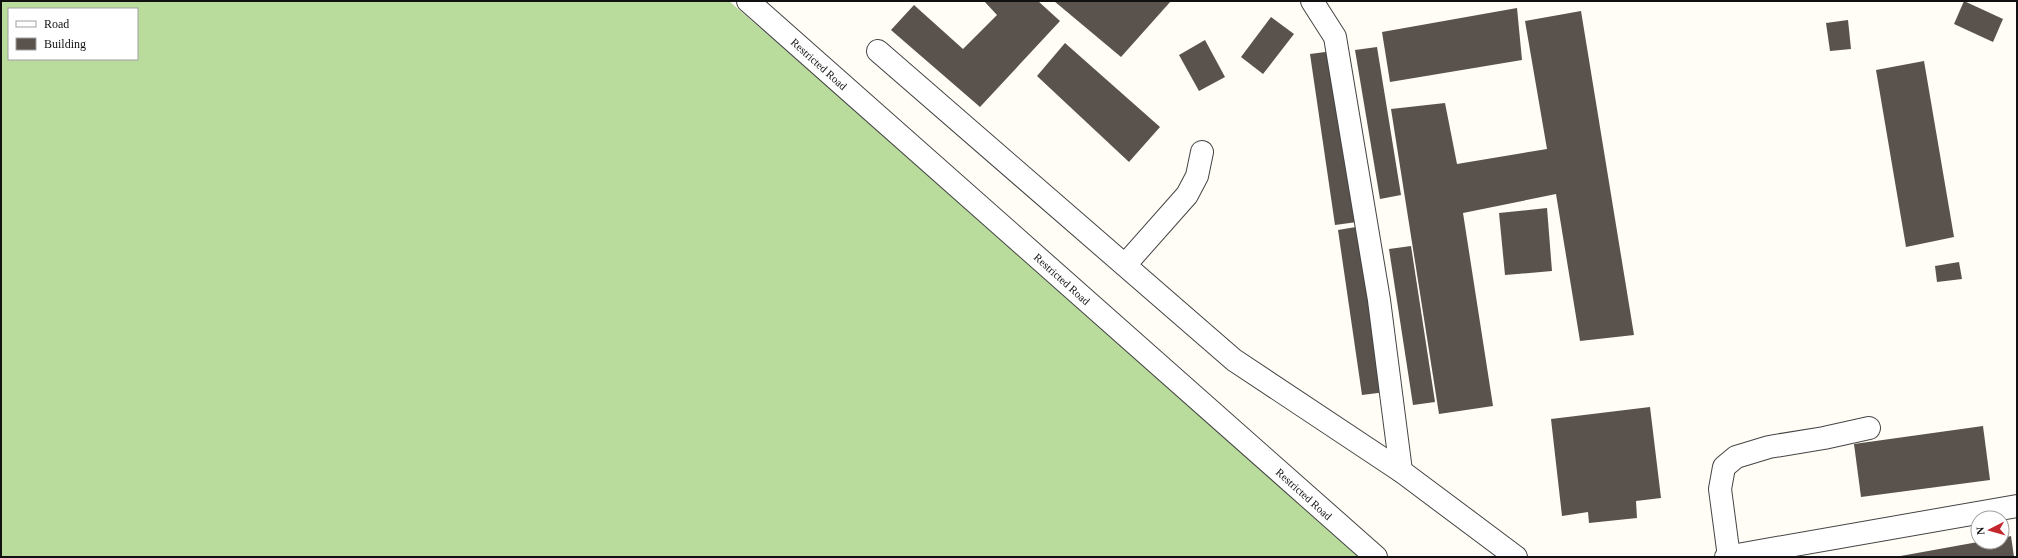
<svg xmlns="http://www.w3.org/2000/svg" width="2018" height="558" viewBox="0 0 2018 558" font-family="Georgia,serif">
<style>
.forest{fill:#b9dc9c;fill-rule:evenodd}
.building{fill:#5a524d}
.lines{fill:none;stroke-linecap:round;stroke-linejoin:round}
.minor-casing{stroke:#444;stroke-width:24}
.minor{stroke:#fff;stroke-width:22}
.labels{text-anchor:middle;stroke-width:4;stroke-linejoin:round;paint-order:stroke}
.street-label{font-size:11px;fill:#111;stroke:#fff}
</style>
<rect width="100%" height="100%" fill="#fffdf5"/>
<path class="forest" d="M1,1H729L1367,557H1ZM9,9H137V59H9Z"/>
<g class="building">
<polygon points="984,1 1038,1 1060,21 980,107 891,30 914,5 963,49 997,15"/>
<polygon points="1054,1 1171,1 1121,57"/>
<polygon points="1964,1 2003,19 1993,42 1954,24"/>
<polygon points="1517,8 1522,60 1390,82 1382,32"/>
<polygon points="1581,11 1634,335 1580,341 1556,194 1463,213 1493,406 1439,414 1391,109 1445,103 1457,164 1547,149 1525,21"/>
<polygon points="1271,17 1294,34 1263,74 1241,57"/>
<polygon points="1848,20 1851,49 1830,51 1826,23"/>
<polygon points="1205,40 1225,77 1199,91 1179,55"/>
<polygon points="1065,43 1160,127 1129,162 1037,76"/>
<polygon points="1377,47 1401,195 1380,199 1355,50"/>
<polygon points="1333,51 1357,222 1335,225 1310,54"/>
<polygon points="1924,61 1954,237 1906,247 1876,70"/>
<polygon points="1547,208 1552,271 1505,275 1499,213"/>
<polygon points="1362,226 1386,392 1362,395 1338,230"/>
<polygon points="1411,246 1435,402 1413,405 1389,249"/>
<polygon points="1959,262 1962,279 1937,282 1935,266"/>
<polygon points="1650,407 1661,498 1636,501 1637,518 1589,523 1588,512 1562,516 1551,419"/>
<polygon points="1983,426 1990,480 1861,497 1854,444"/>
<polygon points="2011,536 2014,557 1895,557 1978,542 2002,542 2002,538"/>
</g>
<g class="lines">
<g class="minor-casing">
<g id="minor">
<polyline points="748,1 1376,557"/>
<polyline points="1312,1 1335,37 1379,300 1401,471"/>
<polyline points="878,51 1234,360 1401,471 1516,557"/>
<polyline points="1125,265 1187,195 1197,176 1202,152"/>
<polyline points="1726,557 2017,506"/>
<polyline points="1729,557 1720,489 1724,467 1736,457 1769,447 1824,438 1869,428"/>
</g>
</g>
<use href="#minor" class="minor"/>
</g>
<g class="labels">
<g class="street-label">
<text transform="translate(819 64) rotate(42)" y="4">Restricted Road</text>
<text transform="translate(1062 279) rotate(42)" y="4">Restricted Road</text>
<text transform="translate(1304 494) rotate(42)" y="4">Restricted Road</text>
</g>
</g>
<rect width="2018" height="558" fill="none" stroke="#111111" stroke-width="4"/>
<rect x="8" y="8" width="130" height="52" fill="#ffffff" stroke="#a0a0a0"/>
<rect x="16" y="21" width="20" height="6" fill="#ffffff" stroke="#a0a0a0"/>
<text x="44" y="28" font-size="12" fill="#111111">Road</text>
<rect x="16" y="38" width="20" height="12" fill="#5a524d" stroke="#a0a0a0"/>
<text x="44" y="48" font-size="12" fill="#111111">Building</text>
<g transform="translate(1990 530) rotate(264)"><circle r="19" fill="#ffffff" stroke="#a0a0a0"/>
<path d="M0-3L7 15L0 10L-7 15Z" fill="#c4262e"/>
<text y="-6" font-size="11" font-weight="bold" text-anchor="middle" fill="#111111">N</text>
</g>
</svg>
